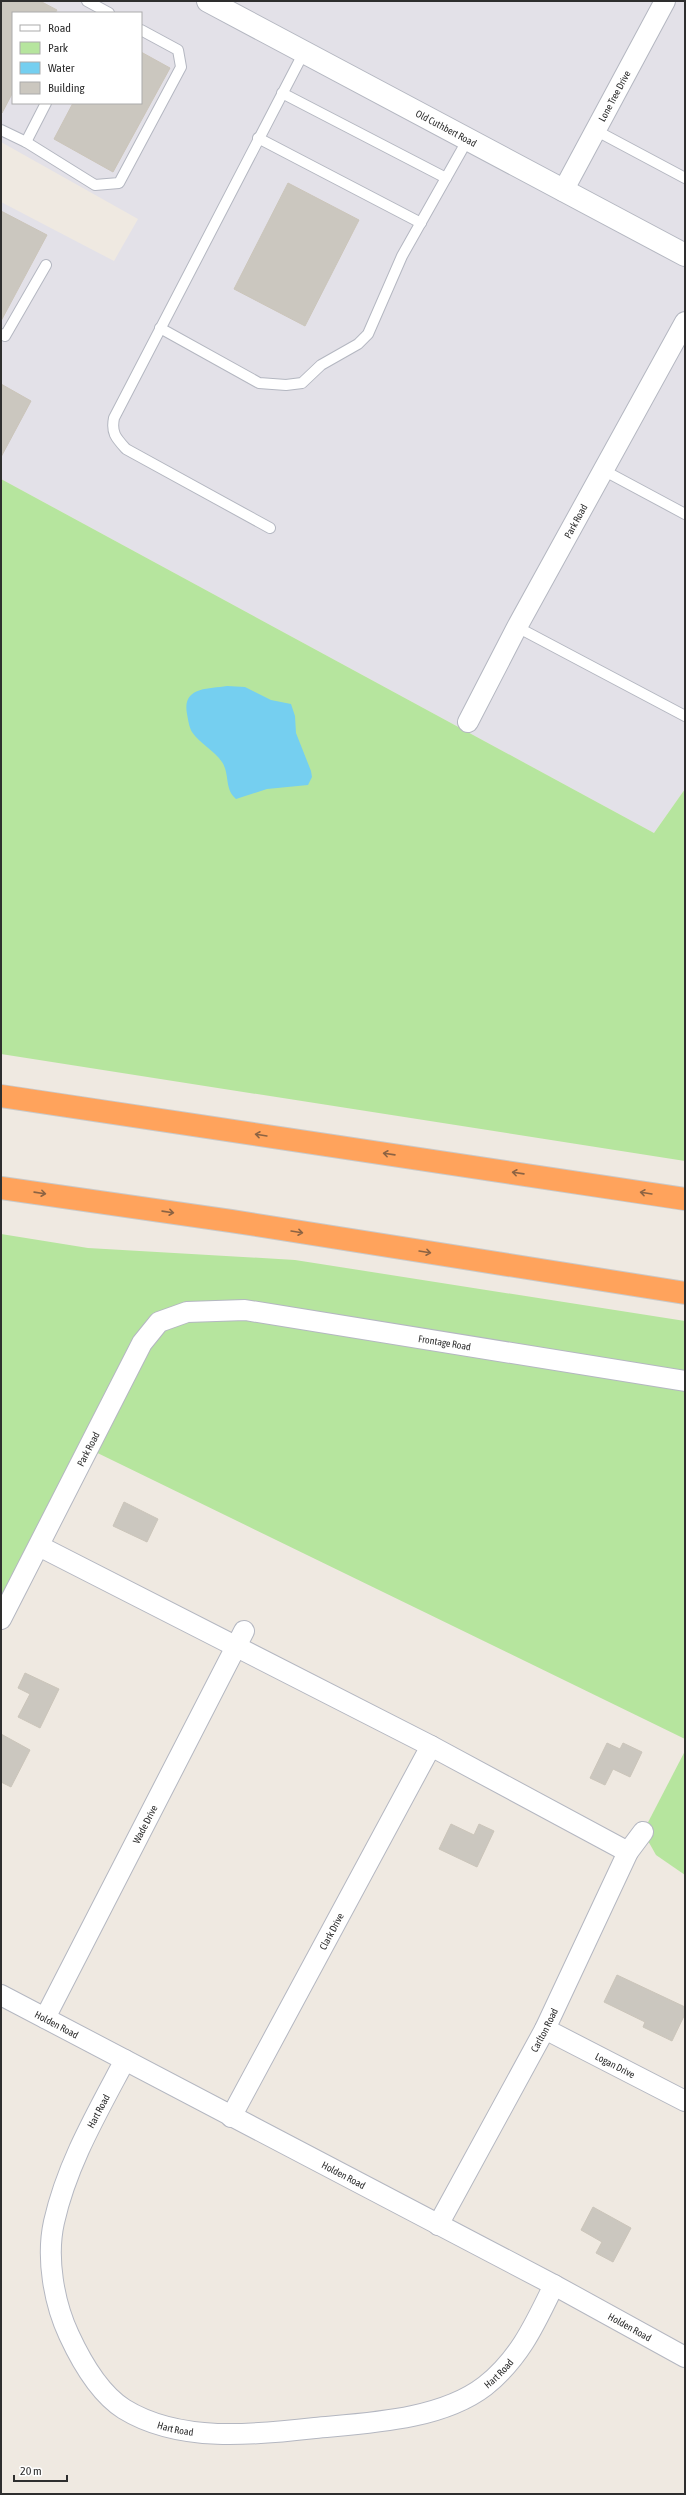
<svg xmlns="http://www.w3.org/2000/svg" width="686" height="2495" viewBox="0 0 686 2495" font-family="'Asap Condensed',sans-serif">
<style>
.industrial{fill:#e3e1e8;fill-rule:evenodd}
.green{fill:#b6e59e}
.water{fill:#75cff0}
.building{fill:#cbc7bf;stroke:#cbc5ba}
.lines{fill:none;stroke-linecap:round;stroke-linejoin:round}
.service-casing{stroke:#b4b7c1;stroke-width:12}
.minor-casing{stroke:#b4b7c1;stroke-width:22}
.tertiary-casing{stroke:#b4b7c1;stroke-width:24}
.motorway-casing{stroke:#c9c9c9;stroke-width:24}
.service{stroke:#fff;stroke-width:10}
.minor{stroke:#fff;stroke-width:20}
.tertiary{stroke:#fff;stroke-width:22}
.motorway{stroke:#ffa35c;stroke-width:22}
.oneway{stroke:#8c6343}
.labels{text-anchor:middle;stroke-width:3;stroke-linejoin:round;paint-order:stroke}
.street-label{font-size:10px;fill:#2e2e2e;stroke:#fff}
</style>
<rect width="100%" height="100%" fill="#efe9e1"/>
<path class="industrial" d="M1,1H685V789L654,833L1,479V202L114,261L138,219L1,142ZM13,13H141V103H13Z"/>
<g class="green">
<polygon points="1,479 654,833 685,789 685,1161 1,1054"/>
<polygon points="1,1234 88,1248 295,1260 685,1321 685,1739 79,1444 1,1603"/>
<polygon points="685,1751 685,1875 656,1855 643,1832"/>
</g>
<path class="water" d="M227,686L245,687L271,700L291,704L295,716L296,733L311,771L312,777L308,785L267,789L236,799C224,789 230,774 222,762C214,750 200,744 192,732C189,727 188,719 187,714C182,687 207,689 227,686Z"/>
<g class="building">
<polygon points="1,1 40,1 57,10 55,13 13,13 13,92 2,113"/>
<polygon points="141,52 170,68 113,172 54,139 73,103 141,103"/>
<polygon points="288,183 359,220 305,326 234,289"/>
<polygon points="1,211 47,235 1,321"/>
<polygon points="1,384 31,401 1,457"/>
<polygon points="124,1502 158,1519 147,1542 113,1526"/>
<polygon points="25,1673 59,1689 40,1728 18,1717 30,1694 18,1688"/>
<polygon points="1,1734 30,1750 11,1787 1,1782"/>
<polygon points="607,1743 620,1749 623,1743 642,1752 630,1777 613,1769 605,1785 590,1778"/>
<polygon points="451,1824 474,1835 479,1824 494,1831 477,1867 439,1849"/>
<polygon points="617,1975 685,2007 685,2014 672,2041 643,2027 645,2022 604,2002"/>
<polygon points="593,2207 631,2228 613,2262 596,2253 602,2242 581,2230"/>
</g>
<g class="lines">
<g class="service-casing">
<g id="service">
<polyline points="87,1 109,13"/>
<polyline points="282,93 446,178"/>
<polyline points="1,130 26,142 95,185 119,183 181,67 178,50 141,30"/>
<polyline points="595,130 685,178"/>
<polyline points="258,138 421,223"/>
<polyline points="26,142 46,103"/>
<polyline points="160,328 259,383 286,385 302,383 321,365 358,344 368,334 402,256 468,139"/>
<polyline points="1,334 5,336 46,265"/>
<polyline points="603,470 685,514"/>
<path d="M270,528L126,449C116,438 111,433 114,418L304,52"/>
<polyline points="517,627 685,716"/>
</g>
</g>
<g class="minor-casing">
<g id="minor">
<path id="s1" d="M563,191L665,1"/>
<path id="s2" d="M468,722L517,627L685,322"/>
<polyline points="39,1546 431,1746 628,1852"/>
<path id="s3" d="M1,1619L142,1343L159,1322L187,1312L245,1310L685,1381"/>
<path id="s4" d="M1,1995L554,2285L685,2357"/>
<path id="s5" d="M45,2018L244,1631"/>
<path id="s6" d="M545,2029L685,2101"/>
<path id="s7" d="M125,2060C97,2113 67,2164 54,2222C46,2258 54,2303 69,2335C81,2361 99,2393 124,2409C179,2443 254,2435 315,2428C368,2423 441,2420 485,2386C520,2358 535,2324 554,2285"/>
<path id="s8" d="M231,2117L431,1746"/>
<path id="s9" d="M438,2225L545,2029L628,1852L643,1832"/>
</g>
</g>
<g class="tertiary-casing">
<g id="tertiary">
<path id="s10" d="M208,1L685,255"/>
</g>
</g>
<g class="motorway-casing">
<g id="motorway">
<polyline points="1,1096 685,1199"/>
<polyline points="1,1188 231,1221 685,1293"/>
</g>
</g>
<use href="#service" class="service"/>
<use href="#minor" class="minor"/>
<use href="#tertiary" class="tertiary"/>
<use href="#motorway" class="motorway"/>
</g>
<defs><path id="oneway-shaft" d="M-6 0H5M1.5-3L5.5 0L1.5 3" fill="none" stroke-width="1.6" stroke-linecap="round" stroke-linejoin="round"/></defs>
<g class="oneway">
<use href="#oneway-shaft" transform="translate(261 1135) rotate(-171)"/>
<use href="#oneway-shaft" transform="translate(389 1154) rotate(-172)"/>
<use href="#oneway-shaft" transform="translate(518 1173) rotate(-172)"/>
<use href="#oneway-shaft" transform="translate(40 1193) rotate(8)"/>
<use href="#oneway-shaft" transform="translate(646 1193) rotate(-171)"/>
<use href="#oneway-shaft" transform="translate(168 1212) rotate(8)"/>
<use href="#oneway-shaft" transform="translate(297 1232) rotate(9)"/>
<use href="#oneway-shaft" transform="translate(425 1252) rotate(9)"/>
</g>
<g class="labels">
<g class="street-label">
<text dy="4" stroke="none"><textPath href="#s1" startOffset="108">Lone Tree Drive</textPath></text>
<text dy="4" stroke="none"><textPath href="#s10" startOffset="270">Old Cuthbert Road</textPath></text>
<text dy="4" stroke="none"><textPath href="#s2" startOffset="228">Park Road</textPath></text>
<text dy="4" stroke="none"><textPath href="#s3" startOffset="627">Frontage Road</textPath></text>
<text dy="4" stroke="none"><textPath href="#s3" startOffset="191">Park Road</textPath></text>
<text dy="4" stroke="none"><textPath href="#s5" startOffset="218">Wade Drive</textPath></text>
<text dy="4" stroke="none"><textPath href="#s8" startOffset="211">Clark Drive</textPath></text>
<text dy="4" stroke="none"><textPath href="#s4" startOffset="63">Holden Road</textPath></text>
<text dy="4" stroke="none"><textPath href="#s9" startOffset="222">Carlton Road</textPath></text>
<text dy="4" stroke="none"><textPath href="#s6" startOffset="79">Logan Drive</textPath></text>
<text transform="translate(98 2111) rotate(-62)" y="4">Hart Road</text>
<text dy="4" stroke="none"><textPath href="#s4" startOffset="387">Holden Road</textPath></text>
<text dy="4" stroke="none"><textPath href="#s4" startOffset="711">Holden Road</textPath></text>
<text dy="4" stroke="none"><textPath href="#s7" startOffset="778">Hart Road</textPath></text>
<text dy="4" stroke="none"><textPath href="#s7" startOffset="442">Hart Road</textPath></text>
</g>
</g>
<rect width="686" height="2495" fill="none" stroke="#2e2e2e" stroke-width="4"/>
<rect x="12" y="12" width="130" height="92" fill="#ffffff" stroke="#ababab"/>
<rect x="20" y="25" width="20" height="6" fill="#ffffff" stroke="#ababab"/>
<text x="48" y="32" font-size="12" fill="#2e2e2e">Road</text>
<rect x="20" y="42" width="20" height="12" fill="#b6e59e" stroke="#ababab"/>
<text x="48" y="52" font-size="12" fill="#2e2e2e">Park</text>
<rect x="20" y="62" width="20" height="12" fill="#75cff0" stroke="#ababab"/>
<text x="48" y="72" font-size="12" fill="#2e2e2e">Water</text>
<rect x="20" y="82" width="20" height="12" fill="#cbc7bf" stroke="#ababab"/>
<text x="48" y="92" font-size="12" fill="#2e2e2e">Building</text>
<path d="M14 2475v6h53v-6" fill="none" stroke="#2e2e2e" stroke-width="2"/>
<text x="20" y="2475" font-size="12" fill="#2e2e2e" stroke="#ffffff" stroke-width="3" paint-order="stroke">20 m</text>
</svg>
